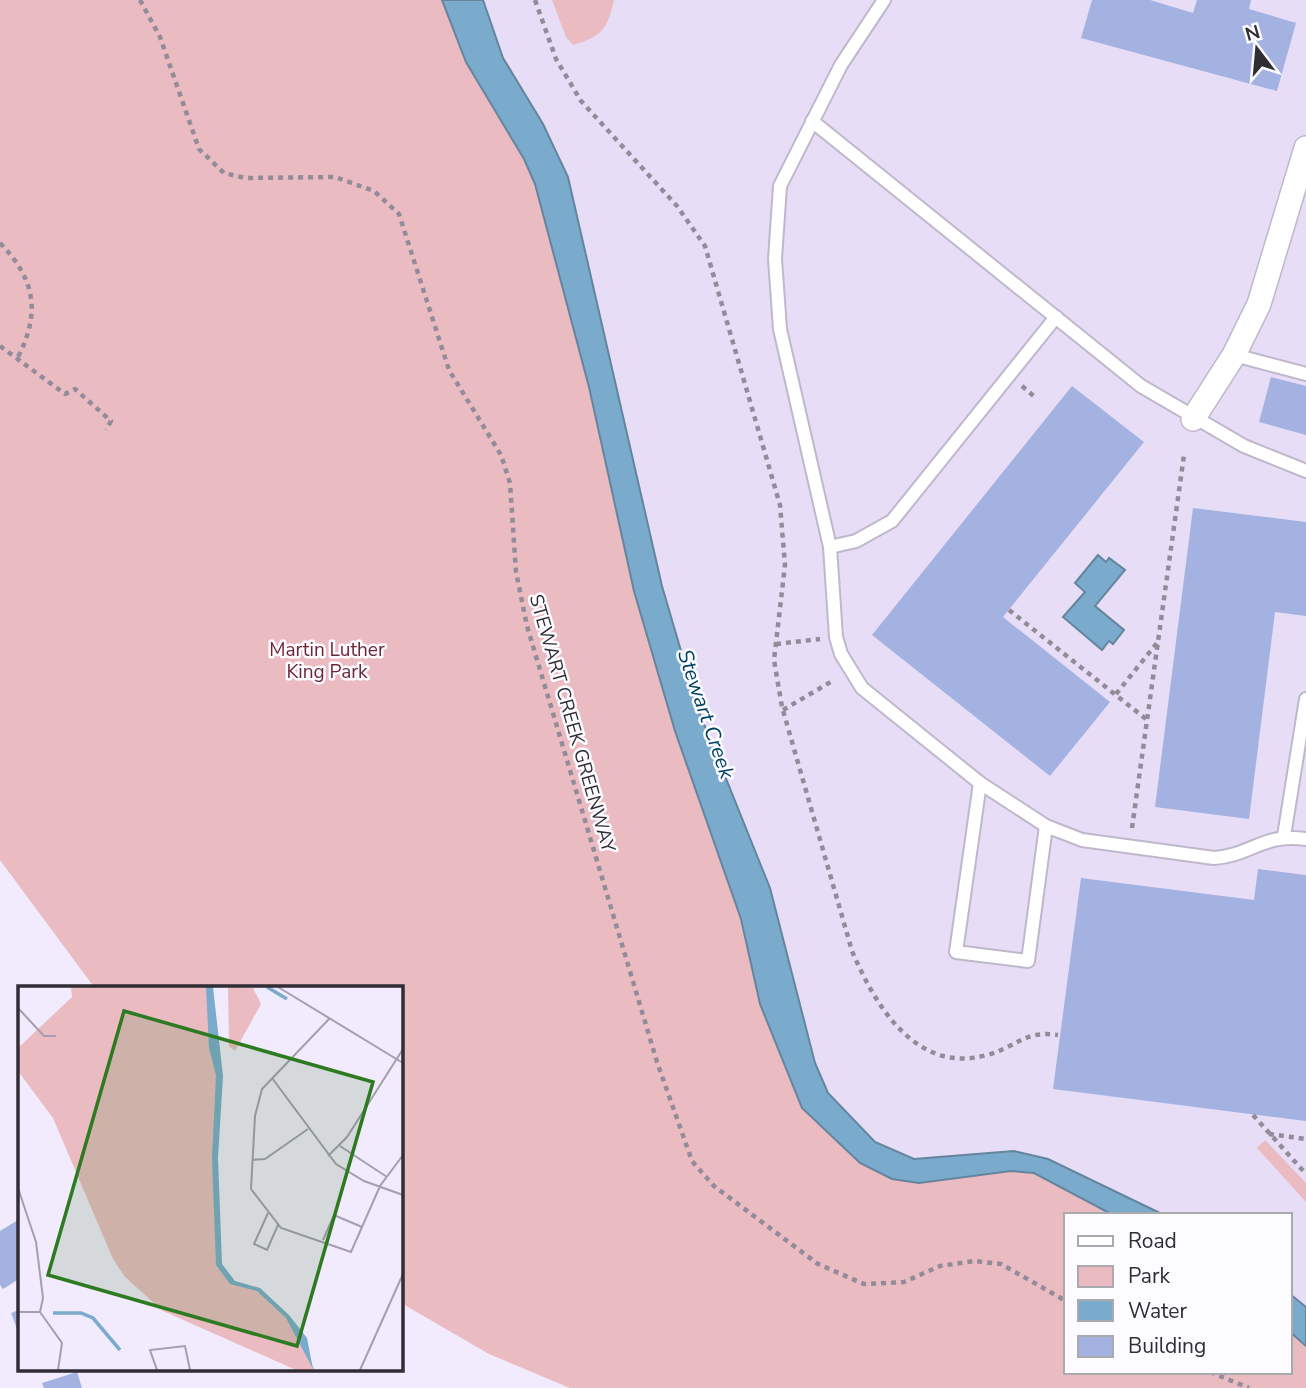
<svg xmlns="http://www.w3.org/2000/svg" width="1306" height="1388" viewBox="0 0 1306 1388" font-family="'Nunito Sans',sans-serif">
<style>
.built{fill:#e7ddf6}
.green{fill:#eabbc1}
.water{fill:#7babcc;stroke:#64859e;stroke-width:2}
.building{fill:#a4b2e2}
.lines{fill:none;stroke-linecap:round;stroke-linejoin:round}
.lane-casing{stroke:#bfb8ca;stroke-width:16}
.street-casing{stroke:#bfb8ca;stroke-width:26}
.path{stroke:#928c99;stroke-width:4.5;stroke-dasharray:5 5;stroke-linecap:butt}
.lane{stroke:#fff;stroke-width:12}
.street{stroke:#fff;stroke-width:23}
.labels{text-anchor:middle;stroke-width:5;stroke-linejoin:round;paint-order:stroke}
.park-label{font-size:19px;fill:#6d2636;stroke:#fcfbff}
.street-label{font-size:19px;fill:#302d34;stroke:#fcfbff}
.water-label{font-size:21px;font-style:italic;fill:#004161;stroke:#fcfbff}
.inset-river{fill:none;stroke:#7babcc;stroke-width:3.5}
.inset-road{fill:none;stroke:#a49ead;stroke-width:2}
.view{fill:#2d7a21;fill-opacity:0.15;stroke:#2d7a21;stroke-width:3.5}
.inset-edge{fill:none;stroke:#302d34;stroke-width:3.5}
</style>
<rect width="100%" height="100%" fill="#f2eafd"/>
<polygon class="built" points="469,0 1306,0 1306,1335 1290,1322 1290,1215 1136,1215 898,1163 815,1089"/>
<g class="green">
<polygon points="0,0 469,0 546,173 653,616 815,1089 898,1163 1032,1162 1136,1215 1066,1215 1066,1372 1290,1372 1290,1321 1306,1335 1306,1388 570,1388 489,1354 401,1303 401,987 94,987 0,860"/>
<path d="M552,0H614C607,29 603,36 573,45L566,37Z"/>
<polygon points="1265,1140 1306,1183 1306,1202 1257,1148"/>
</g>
<g class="water">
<polygon points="442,0 483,0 503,58 543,124 568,177 662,586 698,709 770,888 815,1063 828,1093 875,1142 914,1159 1014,1151 1048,1159 1164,1215 1113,1215 1034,1173 1011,1171 919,1183 892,1179 860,1163 802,1108 760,1004 741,919 675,731 634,591 589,387 535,184 524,159 466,62"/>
<polygon points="1098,555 1106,562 1109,558 1125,570 1095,606 1124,630 1113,644 1109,641 1102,650 1063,617 1085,592 1075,583"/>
<polygon points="1290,1294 1306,1307 1306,1346 1290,1332"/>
</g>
<g class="building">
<polygon points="1092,0 1150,0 1193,13 1197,0 1251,0 1249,9 1296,23 1277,91 1081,38"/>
<polygon points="1271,377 1306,386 1306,435 1259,422"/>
<polygon points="1072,386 1144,442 1003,617 1110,702 1050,776 872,635"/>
<polygon points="1193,508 1306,522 1306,616 1275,612 1249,819 1155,807"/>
<polygon points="1258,869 1306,875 1306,1121 1053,1089 1081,878 1254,900"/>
<polygon points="18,1220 19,1279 3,1289 0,1285 0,1231"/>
<polygon points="19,1310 19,1334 11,1313"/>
<polygon points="77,1372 82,1388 44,1388 42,1383"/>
</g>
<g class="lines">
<g class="lane-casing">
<g id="lane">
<path d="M884,0L841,65L780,186L775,259L780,329L830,547L836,637L841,654L862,688L980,783L1046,826L1082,840L1214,858C1253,855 1262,833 1306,839"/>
<polyline points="812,121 1141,386 1244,446 1306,471"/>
<polyline points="1234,355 1306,374"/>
<polyline points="830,547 856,541 892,521 1056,317"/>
<polyline points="980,783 956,952 1028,961 1046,826"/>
<polyline points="1284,836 1306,699"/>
</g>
</g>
<g class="street-casing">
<polyline id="street" points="1193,419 1234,355 1259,304 1306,148"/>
</g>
<g class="path">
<polyline points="140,0 160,37 199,149 224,173 245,178 335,177 374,191 399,214 449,370 501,455 510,483 516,572 527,626 657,1062 692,1161 714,1186 818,1264 864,1284 904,1282 940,1266 974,1261 1001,1264 1066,1301"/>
<path d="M535,0L556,59L581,101L677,206L705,246L780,505L785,565L774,660L782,707L852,951C875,1005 916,1075 987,1055C1017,1047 1024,1030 1058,1035"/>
<path d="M0,243C35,279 41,312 18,357"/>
<polyline points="0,346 65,394 75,389 111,421 106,430"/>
<polyline points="1022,386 1037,399"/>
<polyline points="1009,610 1146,719"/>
<polyline points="776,644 820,639"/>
<polyline points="1116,694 1157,643"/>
<polyline points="783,710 834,680"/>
<polyline points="1132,828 1184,455"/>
<polyline points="1253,1115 1306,1174"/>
<polyline points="1269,1134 1306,1139"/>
<polyline points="1210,1372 1249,1388"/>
</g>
<use href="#lane" class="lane"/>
<use href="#street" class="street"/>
</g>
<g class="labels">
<g class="park-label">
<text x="327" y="656">Martin Luther<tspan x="327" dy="22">King Park</tspan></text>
</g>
<g class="street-label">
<text transform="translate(573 723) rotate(74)" y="7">STEWART CREEK GREENWAY</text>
</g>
<g class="water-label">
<text transform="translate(706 714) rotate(71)" y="7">Stewart Creek</text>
</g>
</g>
<g transform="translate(18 986)">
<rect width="385" height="385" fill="#f2eafd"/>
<path d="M53,1H192L201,88L197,178L202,277L213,295L239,302L269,330L297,384H278L145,325L107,291L95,273L35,132L0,85V62L54,11ZM210,1L235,2L243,18L217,65L211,60Z" fill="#eabbc1"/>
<path d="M188,1H195L205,90L200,172L204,278L217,295L242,302L271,329L289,352L295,383L268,332L239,305L212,298L198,279L194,172L198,89L191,62Z" fill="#7babcc"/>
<path class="inset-river" d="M249,1L269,13M35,327H63L75,332L102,364"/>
<path class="inset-road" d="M260,1L385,77M0,22L26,50H38M312,32L244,103L237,130L233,203L263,242L333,266L362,200L385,169M254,92L318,178L346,195L385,209M322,160L369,191M310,170L329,151L385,63M234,174L247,173L290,143M0,202L18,256L25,312L22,326M250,227L236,258L249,264L260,239M305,254L316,229L344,241M0,326H22M22,326L44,357L40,384M139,384L132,364L167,360L172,384M342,384L385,288"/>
<path class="view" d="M106,25L355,96L279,360L30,289Z"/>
<rect width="385" height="385" class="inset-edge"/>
</g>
<rect x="1064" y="1213" width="228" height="161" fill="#fcfbff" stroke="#aaa9ae" stroke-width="2"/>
<rect x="1078" y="1236" width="35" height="10" fill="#ffffff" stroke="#aaa9ae" stroke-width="2"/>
<text x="1128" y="1248" font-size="21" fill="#302d34">Road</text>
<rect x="1078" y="1266" width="35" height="21" fill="#eabbc1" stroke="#aaa9ae" stroke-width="2"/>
<text x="1128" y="1283" font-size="21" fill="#302d34">Park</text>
<rect x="1078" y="1300" width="35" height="21" fill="#7babcc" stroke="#aaa9ae" stroke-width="2"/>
<text x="1128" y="1318" font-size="21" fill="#302d34">Water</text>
<rect x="1078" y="1336" width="35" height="21" fill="#a4b2e2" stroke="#aaa9ae" stroke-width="2"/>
<text x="1128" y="1353" font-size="21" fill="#302d34">Building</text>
<g transform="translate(1257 49) rotate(344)" stroke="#fcfbff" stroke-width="5" paint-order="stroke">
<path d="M0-5L12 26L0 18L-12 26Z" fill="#302d34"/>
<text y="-10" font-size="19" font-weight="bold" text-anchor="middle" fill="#302d34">N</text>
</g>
</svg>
